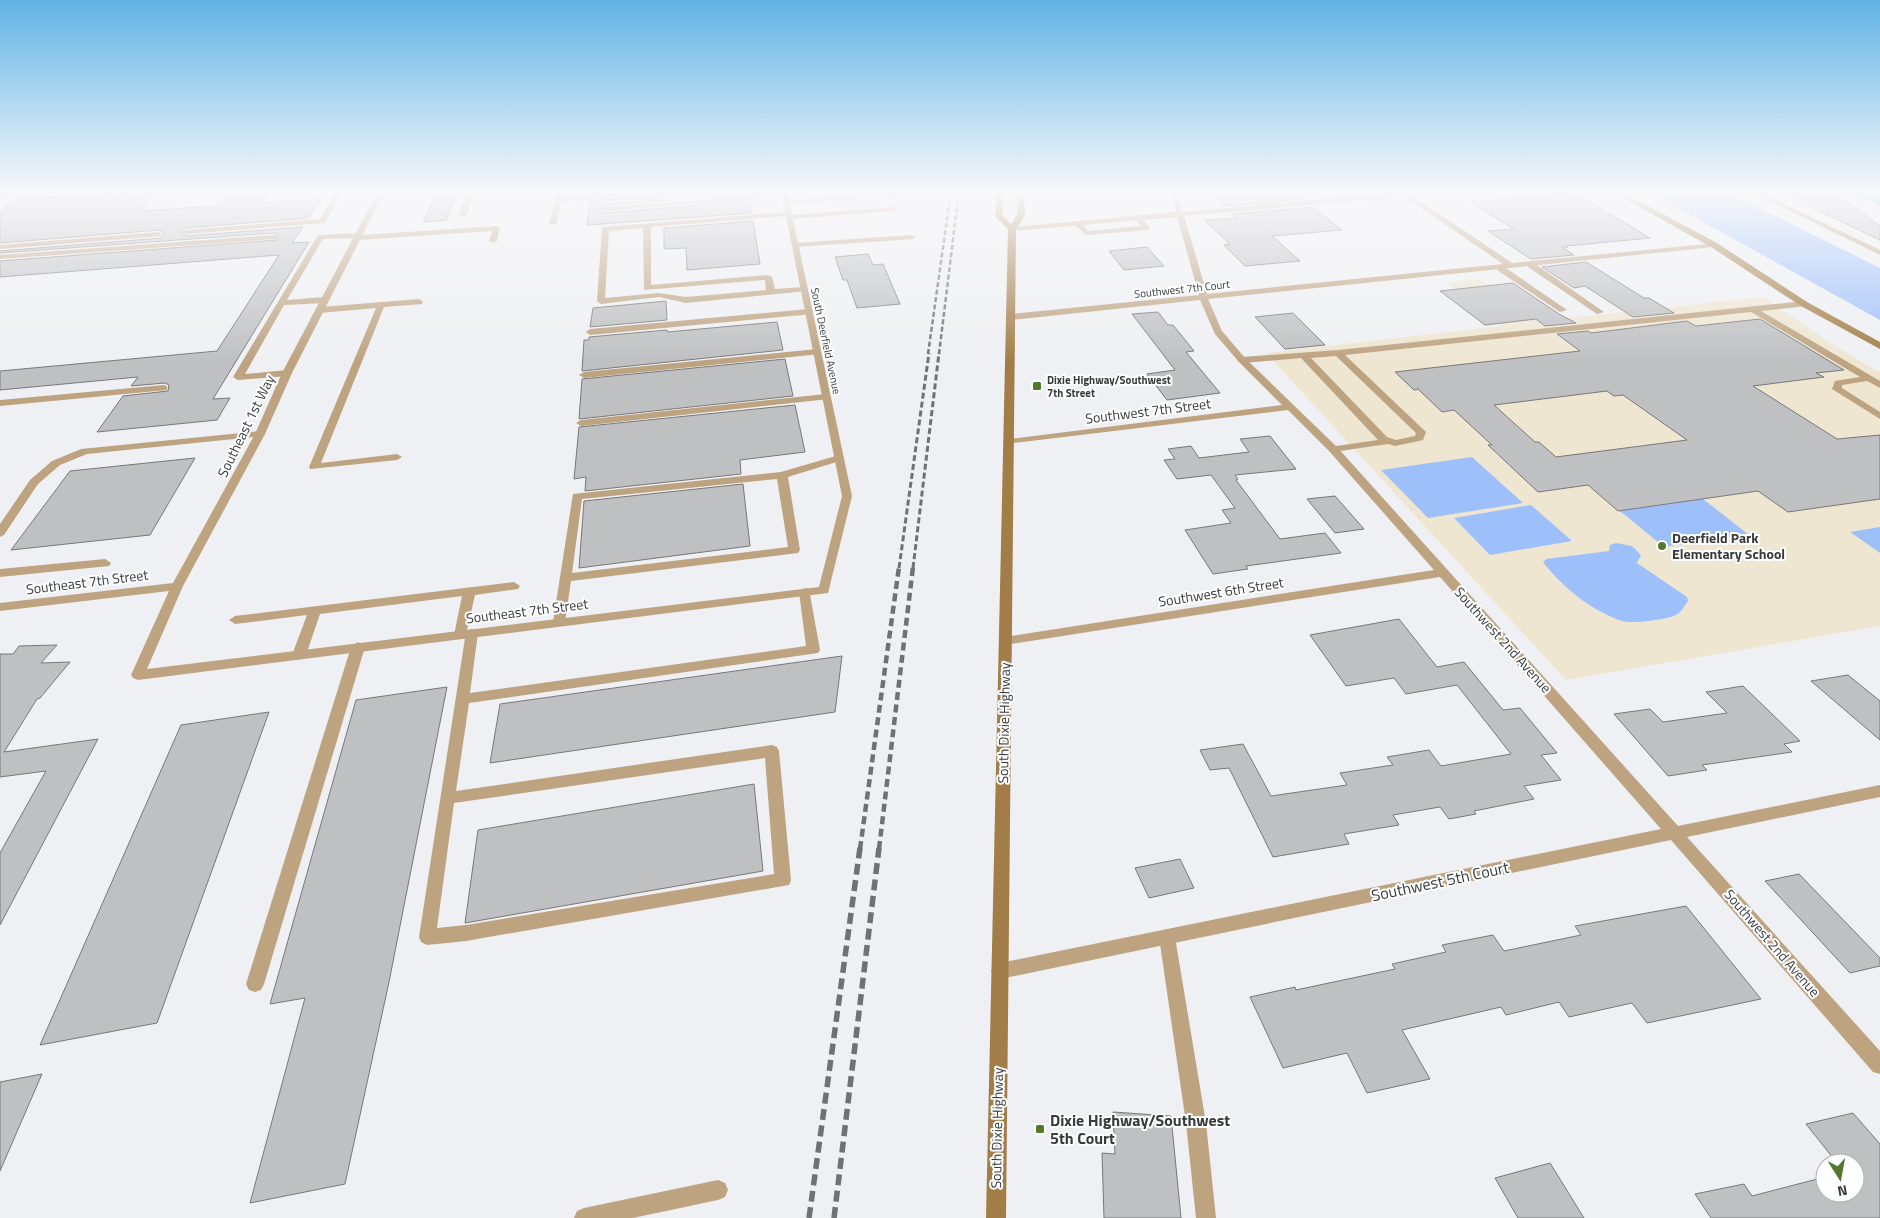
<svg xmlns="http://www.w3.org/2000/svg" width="1880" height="1218" viewBox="0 0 1880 1218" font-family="'Titillium Web',sans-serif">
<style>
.education{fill:#eee6d1}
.green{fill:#9ec0fa}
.water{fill:#37b2e1}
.building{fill:#bfc0c2;stroke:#77787a;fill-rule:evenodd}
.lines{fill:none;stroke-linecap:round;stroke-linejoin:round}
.lane{fill:#bda380;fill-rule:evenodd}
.street{fill:#bda380;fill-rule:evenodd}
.secondary{fill:#a27d47;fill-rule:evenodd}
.rail-far3{stroke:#707172;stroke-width:2.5;stroke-dasharray:5 2.5;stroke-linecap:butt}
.rail-far2{stroke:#707172;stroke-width:3;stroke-dasharray:6 3;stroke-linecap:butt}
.rail-far1{stroke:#707172;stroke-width:4.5;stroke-dasharray:8 4.5;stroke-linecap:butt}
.rail{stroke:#707172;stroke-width:5.5;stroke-dasharray:11 5.5;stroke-linecap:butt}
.poi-dot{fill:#55772e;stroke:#fdfeff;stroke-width:2}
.labels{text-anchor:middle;stroke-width:4;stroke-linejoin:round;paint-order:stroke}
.far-street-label{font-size:11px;fill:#393a3a;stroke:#fdfeff}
.far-poi-label{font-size:11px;font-weight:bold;fill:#393a3a;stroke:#fdfeff;text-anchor:start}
.street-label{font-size:14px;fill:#393a3a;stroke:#fdfeff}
.poi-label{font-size:14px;font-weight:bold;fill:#393a3a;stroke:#fdfeff;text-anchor:start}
.near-street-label{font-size:16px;fill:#393a3a;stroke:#fdfeff}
.near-poi-label{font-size:16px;font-weight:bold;fill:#393a3a;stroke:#fdfeff;text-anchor:start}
</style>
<rect width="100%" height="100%" fill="#eff0f3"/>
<polygon class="education" points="1480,279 1540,321 1764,297 1827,341 1880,373 1880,626 1566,680 1266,353 1501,326 1447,283"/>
<g class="green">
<polygon points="1647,191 1725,191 1880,268 1880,320"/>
<polygon points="1472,457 1523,503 1428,518 1381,470"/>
<polygon points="1703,499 1748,534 1664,547 1620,511"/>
<polygon points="1531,505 1572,541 1490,555 1454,518"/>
<polygon points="1880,527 1880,553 1850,532"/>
<path d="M1616,543L1632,546L1641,555L1637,563L1687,597L1688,601C1685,605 1682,610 1679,613C1671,620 1632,624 1622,621C1592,611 1562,587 1543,562L1546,559L1609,551L1610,545Z"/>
</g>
<polygon class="water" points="1854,191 1880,191 1880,207"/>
<g class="building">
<polygon points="156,191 140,211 217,206 229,191 268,191 260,203 321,199 308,218 186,228 180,231 186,236 303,227 292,243 309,242 213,399 230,398 217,420 97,432 123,396 168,391 169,385 165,383 131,386 138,377 0,390 0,371 217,351 279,255 0,277 0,261 277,240 277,234 273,233 0,253 0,251 162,238 165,233 159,230 0,243 0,212 14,200"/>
<polygon points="437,191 458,191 446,220 423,222"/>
<polygon points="715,191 748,191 749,194 716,196"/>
<polygon points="1210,191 1301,191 1302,199 1225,206"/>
<polygon points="1792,191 1832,191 1880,226 1880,240 1815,209"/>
<polygon points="1573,192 1650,238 1566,246 1568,247 1562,247 1574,255 1531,259 1488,231 1514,229 1470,202"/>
<polygon points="667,193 667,200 604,205 598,210 604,213 750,201 752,213 587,225 590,201"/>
<polygon points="1313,207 1342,230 1272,236 1300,261 1245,266 1224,245 1230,244 1204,220 1237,218 1233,214"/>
<polygon points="753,221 760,264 687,270 686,248 664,249 664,228"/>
<polygon points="1147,247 1164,266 1124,270 1109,251"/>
<polygon points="868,254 873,265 883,264 900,304 857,308 847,280 843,280 835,257"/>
<polygon points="1586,262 1644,298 1649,298 1674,313 1633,317 1585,286 1574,288 1542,267"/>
<polygon points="1513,283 1559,314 1576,323 1545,326 1536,319 1485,325 1440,291"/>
<polygon points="666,301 667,320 590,327 593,308"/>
<polygon points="1158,312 1168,325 1173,325 1194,351 1186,352 1220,393 1167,400 1147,374 1175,370 1132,314"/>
<polygon points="1293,313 1325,345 1285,349 1255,317"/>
<path d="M1760,319L1844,370L1816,373L1824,377L1753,386L1837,439L1880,435V499L1788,512L1758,491L1618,511L1588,485L1538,492L1488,445H1492L1454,410L1442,412L1418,389L1414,390L1395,372L1580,351L1557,334L1588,331L1591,333L1687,321L1696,326ZM1607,391L1614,396L1623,395L1687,440L1556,457L1539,442H1535L1494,405Z"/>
<polygon points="777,322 783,350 582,371 584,340 589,340 589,337 667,330 667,332"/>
<polygon points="785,359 793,396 579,419 582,379"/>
<polygon points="795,405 805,452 740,460 741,474 585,491 586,477 574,479 579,427"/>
<polygon points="1270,436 1296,469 1235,475 1238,479 1236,480 1280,539 1325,533 1341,553 1246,566 1248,569 1213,574 1185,530 1231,523 1222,510 1235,508 1211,475 1177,479 1164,460 1175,459 1168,449 1191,446 1199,458 1249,452 1240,439"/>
<polygon points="195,458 150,535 11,550 70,471"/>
<polygon points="743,484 750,546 579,568 584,501"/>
<polygon points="1335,496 1364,529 1335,533 1307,499"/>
<polygon points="1399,619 1437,667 1464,662 1503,710 1520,708 1557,753 1541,755 1561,780 1524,786 1534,799 1474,811 1476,814 1449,819 1440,807 1393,815 1399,825 1344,834 1349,844 1273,857 1229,768 1210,770 1200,750 1243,744 1271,796 1347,785 1340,773 1393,765 1387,757 1429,750 1441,766 1511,754 1457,685 1406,694 1394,678 1346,686 1310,635"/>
<polygon points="57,645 41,663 70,662 40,698 37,699 4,752 98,739 0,925 0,853 46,771 0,777 0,654 13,654 19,646"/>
<polygon points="842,656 835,712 490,763 500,704"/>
<polygon points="1848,675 1880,701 1880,740 1811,681"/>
<polygon points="1743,686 1800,741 1784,744 1792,752 1702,765 1707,770 1668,776 1614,714 1650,709 1663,722 1727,713 1706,692"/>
<polygon points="447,687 389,982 345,1184 250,1203 305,998 270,1004 356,700"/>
<polygon points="269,712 157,1023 40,1045 181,725"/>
<polygon points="754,784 763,871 465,923 478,830"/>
<polygon points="1180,859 1194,888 1149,898 1135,868"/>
<polygon points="1799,874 1880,958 1880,966 1850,973 1765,881"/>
<polygon points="1686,906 1761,999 1647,1023 1632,1003 1569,1017 1559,1002 1506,1015 1501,1007 1402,1030 1430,1079 1367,1093 1347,1053 1283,1068 1250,997 1295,987 1296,990 1395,969 1392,964 1446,952 1442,945 1493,935 1504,951 1581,935 1575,926"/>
<polygon points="42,1074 0,1171 0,1082"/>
<polygon points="1113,1112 1171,1116 1181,1218 1104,1218 1102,1153 1115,1154"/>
<polygon points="1853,1113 1880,1144 1880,1218 1711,1218 1695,1194 1744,1184 1752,1196 1825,1177 1825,1193 1855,1193 1855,1163 1837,1163 1806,1124"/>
<polygon points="1550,1163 1584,1218 1518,1218 1495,1178"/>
</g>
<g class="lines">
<g class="lane">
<polygon points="54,191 90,191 0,199 0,195"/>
<polygon points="467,191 474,191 467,215 463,217 459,215"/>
<polygon points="641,191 673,191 558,202 554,200 558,198"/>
<polygon points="785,193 787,194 787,196 604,211 600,209 604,207"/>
<polygon points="896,193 896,195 894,196 786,204 782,202 786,200"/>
<path d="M892,207H895V211L789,219L786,216L651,227V285L768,275L772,277L775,289L804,287H807V291L686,303L659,297L601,304L597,301L602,227L788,212L791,215ZM643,228L644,290L765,280L766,290L686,297L659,293L605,298L609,231Z"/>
<polygon points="1139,216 1149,226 1149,230 1086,235 1073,223 1080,221 1088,231 1141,226 1135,218"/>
<polygon points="496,226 500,228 497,241 493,243 489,241 492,231 357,240 354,238 323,239 287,300 325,297 329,300 325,303 284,305 245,374 287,370 292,373 287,376 238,380 233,377 318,235 359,233 363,235"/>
<polygon points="273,235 276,235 276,239 0,259 0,255"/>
<polygon points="911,235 915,237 914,239 795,247 791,245 795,243"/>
<polygon points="1528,263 1534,263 1604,312 1597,314 1528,267"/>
<polygon points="1497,266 1503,266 1567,310 1560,312 1497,270"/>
<polygon points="419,299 423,302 422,304 384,307 321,463 397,454 402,457 397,460 310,469 309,467 376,308 320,313 316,310 320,307"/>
<path d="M1804,301L1808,304L1807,306L1761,311L1880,381V388L1867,381L1842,385V388L1880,412V419L1832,389L1835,381L1860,377L1751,312L1345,355L1426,432L1423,440L1419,441L1395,446L1388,444L1333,452L1329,451V447L1378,440L1301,358L1242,363L1237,360L1242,357L1338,350ZM1336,356L1416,433L1415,436L1396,440L1387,437L1311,358Z"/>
<polygon points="809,309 812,310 812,314 590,335 586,332 590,329"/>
<polygon points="817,349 820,350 820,354 584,378 579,375 584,372"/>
<polygon points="164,385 167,386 167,390 0,406 0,400"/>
<polygon points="826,394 831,397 829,399 581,426 576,423 581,420"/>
<polygon points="260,431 265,434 264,436 87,454 60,465 38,484 4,535 0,537 0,524 30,480 52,461 81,449"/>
<path d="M839,455L843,456V460L788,477L800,550L798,553L571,581L565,622L559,626L553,622L573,494L781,472ZM777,479L788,547L572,573L582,499Z"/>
<polygon points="105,559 111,563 109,566 0,577 0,569"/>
<path d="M514,582L520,586L518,589L475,595L467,630L472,629L478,633L470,693L806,646L799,592L805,588L809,589L820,650L818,653L469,703L456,791L772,745L777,747L779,751L791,880L789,885L466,941L427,945L421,942L419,937L465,638L460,639L454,635L462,596L320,614L306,655L299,660L292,655L307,615L235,624L229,620L235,616ZM765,758L774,874L466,925L437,928L454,803Z"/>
<polygon points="358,642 365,647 264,984 261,990 255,992 249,990 246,984 351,647"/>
<polygon points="1167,929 1173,932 1175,937 1206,1123 1216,1218 1196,1218 1186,1123 1159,937 1161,932"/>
<polygon points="718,1180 725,1183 728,1190 725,1197 718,1200 633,1218 574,1218 577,1211 584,1208"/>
</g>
<g class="street">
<polygon points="336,191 343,191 325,223 186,234 182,232 186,230 320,219"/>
<polygon points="378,191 385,191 292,373 265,434 183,586 147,669 819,587 842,496 781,191 787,191 852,496 828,593 138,680 133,678 131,675 169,591 0,611 0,603 173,583 255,434 282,373"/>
<polygon points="557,191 563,191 557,223 553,225 549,223"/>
<path d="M1170,191H1177L1183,212L1403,191H1448L1413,196L1512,263L1717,243V247H1714L1208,299L1222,331L1245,358L1337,447L1678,826L1880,785V797L1687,837L1880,1051V1074L1873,1072L1671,840L1000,979L994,977L991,971L994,965L1000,963L1661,829L1440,577L1005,645L1000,644L999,641L1005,637L1434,570L1329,451L1288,410L1005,444V440L1009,439L1282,405L1239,362L1215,334L1200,300L1011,320L1007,317L1011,314L1199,295L1177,217L1012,231L1008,229L1012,227L1176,212ZM1405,197L1503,264L1207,294L1184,216Z"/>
<polygon points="1749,191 1758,191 1880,250 1880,255"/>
<polygon points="159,232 163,234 162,236 0,249 0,245"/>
</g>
<g class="secondary">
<polygon points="997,191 1003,191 1003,216 1011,224 1017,215 1018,191 1024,191 1025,215 1016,229 1006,1218 986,1218 1008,229 995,216"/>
<polygon points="1611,191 1620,191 1717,243 1807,302 1880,342 1880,349 1801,306 1711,247"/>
</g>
<g class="rail-far3">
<polyline points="928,354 951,191"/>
<polyline points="939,354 959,191"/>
</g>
<g class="rail-far2">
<polyline points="899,568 929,353"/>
<polyline points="913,568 939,353"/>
</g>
<g class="rail-far1">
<polyline points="860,849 899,567"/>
<polyline points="879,849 913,567"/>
</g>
<g class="rail">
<polyline points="809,1218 860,848"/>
<polyline points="834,1218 879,848"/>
</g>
</g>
<linearGradient id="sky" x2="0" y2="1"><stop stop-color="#61b3e5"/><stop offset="0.53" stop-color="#f8f8fa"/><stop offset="1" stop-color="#f8f8fa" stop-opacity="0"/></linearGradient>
<rect width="1880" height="362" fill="url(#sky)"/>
<g class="poi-dot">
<rect x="1032" y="381" width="10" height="10" rx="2.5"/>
<circle cx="1662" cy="546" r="5"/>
<rect x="1035" y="1124" width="10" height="10" rx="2.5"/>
</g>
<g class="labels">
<g class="far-street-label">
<text transform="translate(1182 289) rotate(-6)" y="4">Southwest 7th Court</text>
<text transform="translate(826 341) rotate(78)" y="4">South Deerfield Avenue</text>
</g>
<g class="far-poi-label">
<text x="1047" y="384">Dixie Highway/Southwest<tspan x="1047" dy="13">7th Street</tspan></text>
</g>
<g class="street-label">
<text transform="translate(1148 411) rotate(-7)" y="5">Southwest 7th Street</text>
<text transform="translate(246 426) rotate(-64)" y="5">Southeast 1st Way</text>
<text transform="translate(87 582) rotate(-7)" y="5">Southeast 7th Street</text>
<text transform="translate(1221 592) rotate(-9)" y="5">Southwest 6th Street</text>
<text transform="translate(527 611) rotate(-7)" y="5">Southeast 7th Street</text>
<text transform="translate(1503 640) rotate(48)" y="5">Southwest 2nd Avenue</text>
<text transform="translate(1004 723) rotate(-89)" y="5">South Dixie Highway</text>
<text transform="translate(1772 943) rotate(49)" y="5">Southwest 2nd Avenue</text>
<text transform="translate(997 1128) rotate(-89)" y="5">South Dixie Highway</text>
</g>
<g class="poi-label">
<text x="1672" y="543">Deerfield Park<tspan x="1672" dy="16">Elementary School</tspan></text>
</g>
<g class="near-street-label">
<text transform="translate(1440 881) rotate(-12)" y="6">Southwest 5th Court</text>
</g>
<g class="near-poi-label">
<text x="1050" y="1126">Dixie Highway/Southwest<tspan x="1050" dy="18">5th Court</tspan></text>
</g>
</g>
<g transform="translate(1840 1178) rotate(169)"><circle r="24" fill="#fdfeff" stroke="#afb0b0"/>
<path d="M0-4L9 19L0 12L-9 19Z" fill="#55772e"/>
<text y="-8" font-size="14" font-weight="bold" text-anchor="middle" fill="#393a3a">N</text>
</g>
</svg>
